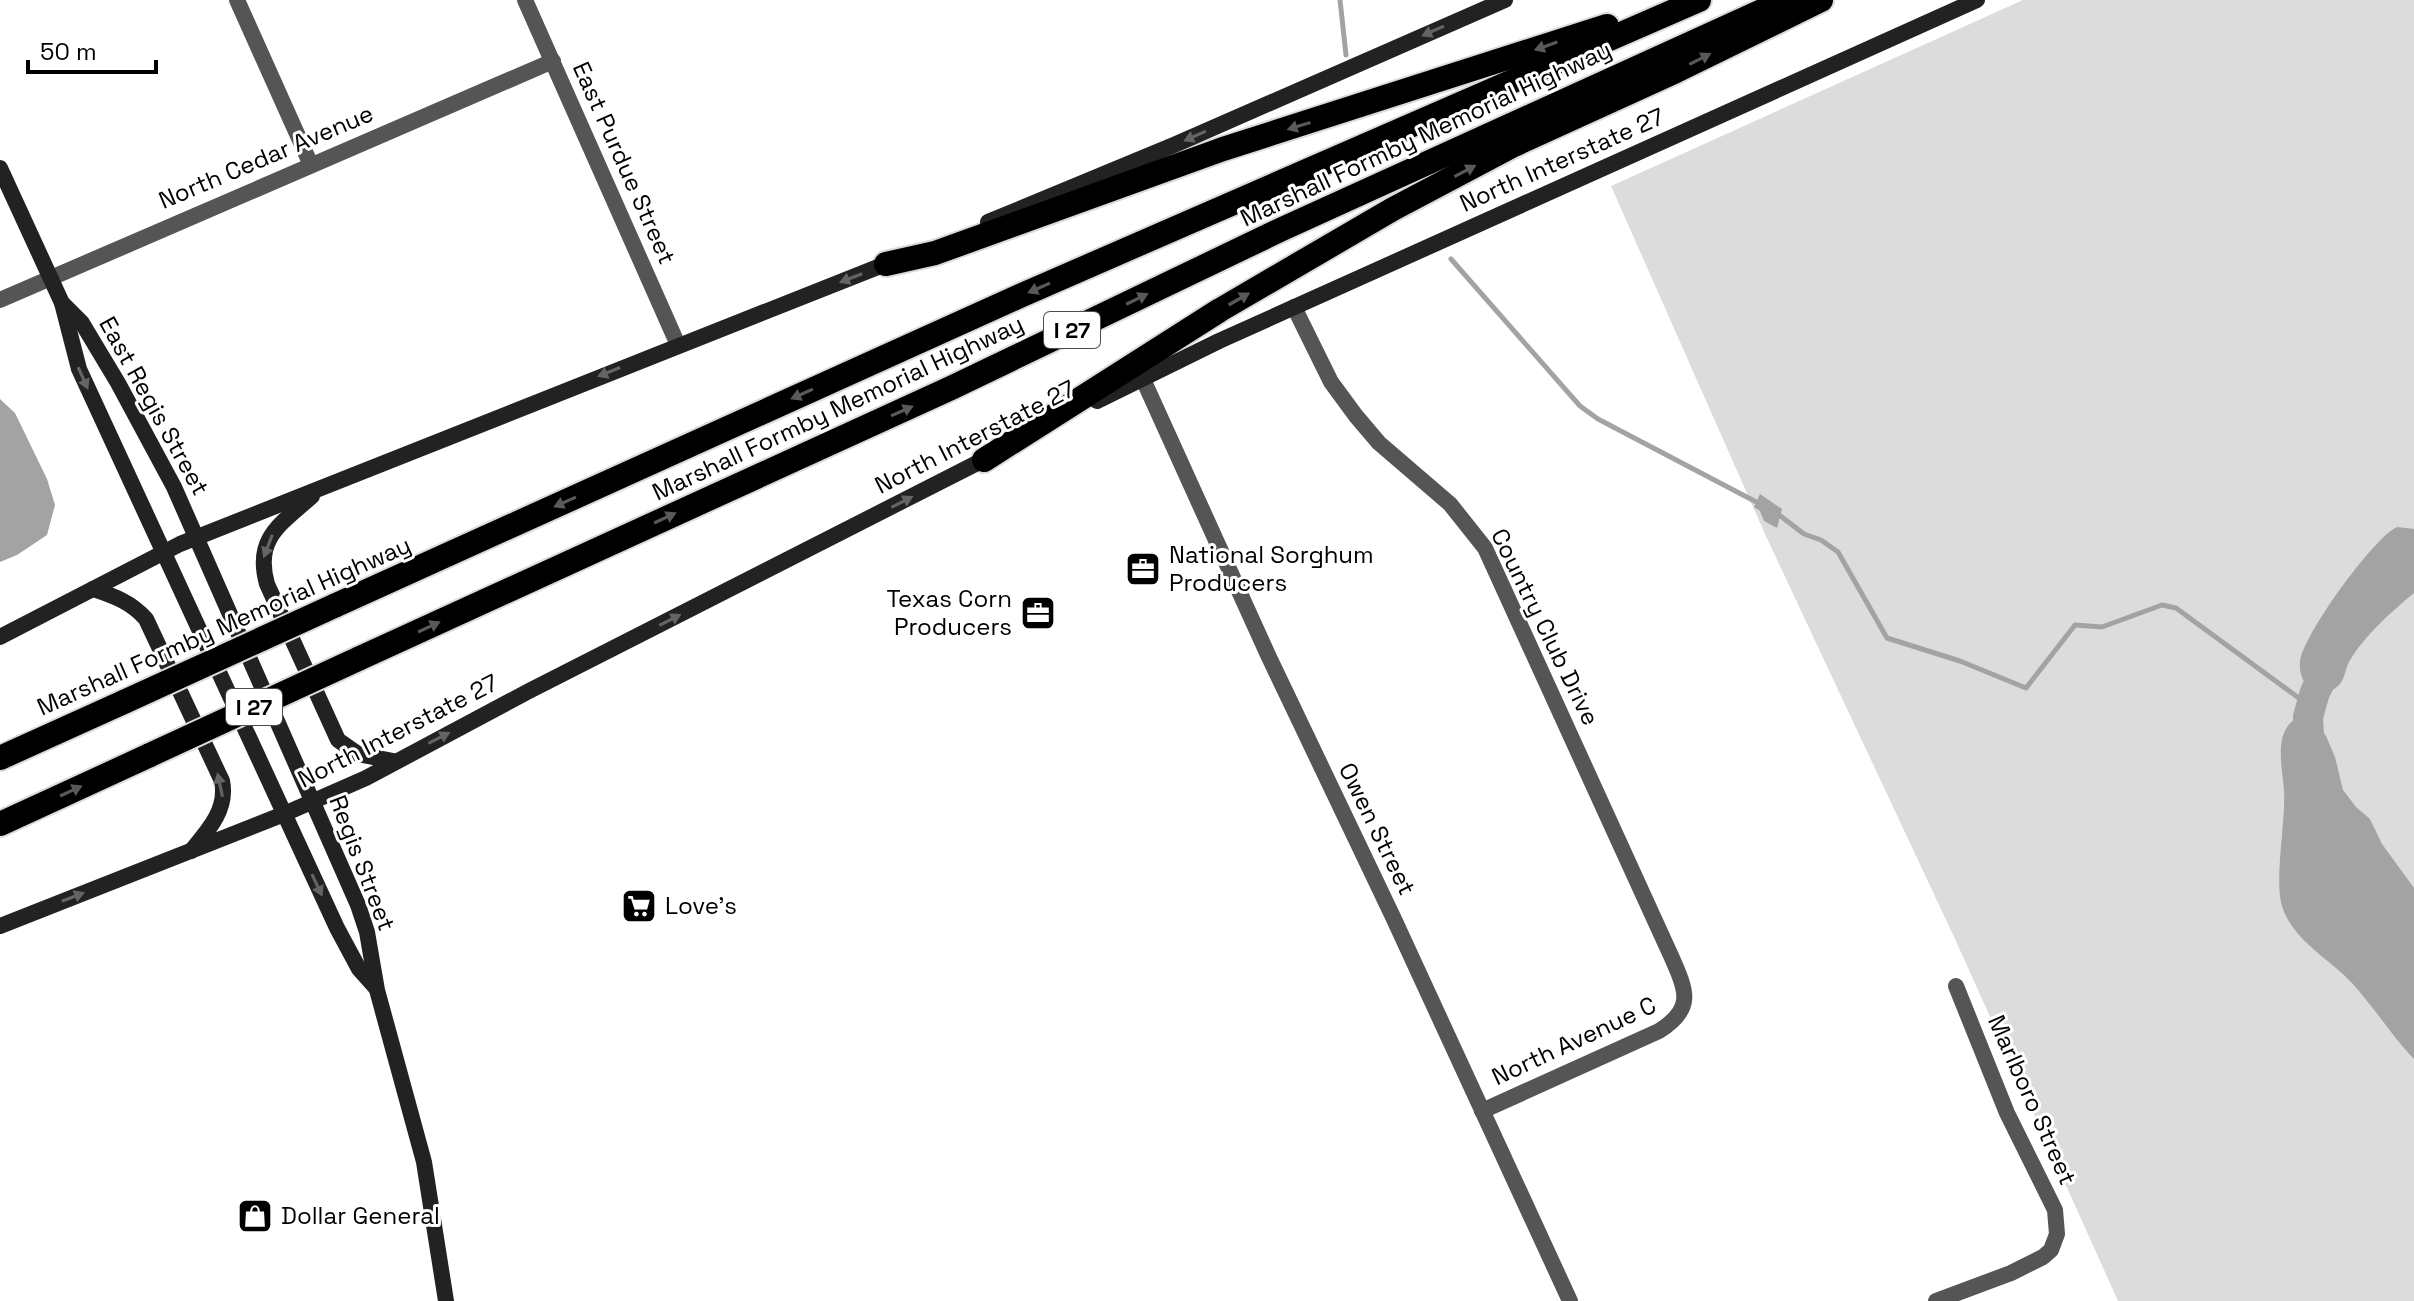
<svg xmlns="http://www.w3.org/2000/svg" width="2414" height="1301" viewBox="0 0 2414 1301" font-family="'Space Grotesk',sans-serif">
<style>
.green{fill:#dcdcdc}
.water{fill:#a3a3a3}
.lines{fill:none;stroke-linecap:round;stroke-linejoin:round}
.stream{stroke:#a3a3a3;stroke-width:5}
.river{stroke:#a3a3a3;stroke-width:30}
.motorway-casing{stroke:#dbdbdb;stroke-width:28}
.minor{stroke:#555;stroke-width:16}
.secondary{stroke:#222;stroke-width:16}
.motorway{stroke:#000;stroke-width:24}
.motorway-bridge-casing{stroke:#dbdbdb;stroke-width:28;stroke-linecap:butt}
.motorway-bridge{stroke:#000;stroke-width:24}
.oneway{fill:#646464}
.oneway2{fill:#595959}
.labels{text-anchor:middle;stroke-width:6;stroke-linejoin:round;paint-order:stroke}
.shield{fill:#fff;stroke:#4c4c4c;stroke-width:2}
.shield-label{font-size:22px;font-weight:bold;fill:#000}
.street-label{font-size:24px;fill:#000;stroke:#fff}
.poi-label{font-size:24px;fill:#000;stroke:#fff;text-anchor:start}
</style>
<rect width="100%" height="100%" fill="#fff"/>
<polygon class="green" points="2023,0 2414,0 2414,1301 2118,1301 1955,939 1765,534 1611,186"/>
<g class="water">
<polygon points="0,399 15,413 47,479 55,505 47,535 17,555 0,562"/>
<polygon points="1760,494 1782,509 1777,528 1764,521 1760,511 1754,507"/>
<path d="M2397,527L2414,529V593C2391,612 2364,636 2349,662C2345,669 2345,679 2339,685C2330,694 2321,694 2310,690C2303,682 2299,673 2300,662C2302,636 2374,537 2397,527Z"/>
<path d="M2298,717L2313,720L2326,736L2335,757L2343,790L2356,807L2370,819L2382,844L2414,888V1059C2391,1035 2374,1007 2352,983C2329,958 2293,941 2282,906C2274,880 2286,821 2284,790C2282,765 2273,731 2298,717Z"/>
</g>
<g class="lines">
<g class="stream">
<polyline points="1340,0 1346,55"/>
<polyline points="1451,259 1580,406 1598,419 1762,505"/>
<polyline points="1778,514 1804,534 1821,540 1838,552 1887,638 1960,661 2026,688 2075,625 2102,627 2162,605 2176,608 2311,707"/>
</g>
<polyline class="river" points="2310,755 2308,717 2315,692 2333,657"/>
<g class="motorway-casing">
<g id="motorway">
<polyline points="886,264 935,253 1223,149 1607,26"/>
<polyline points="984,460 1220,310 1393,209 1514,145 1676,71 1821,0"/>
<polyline points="334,606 1022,295 1699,0"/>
<polyline points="358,659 951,388 1280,230 1786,0"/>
<polyline points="0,758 126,701"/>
<polyline points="0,824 150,755"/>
</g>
</g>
<g class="minor">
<polyline points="237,0 311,165"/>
<polyline points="525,0 678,345"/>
<polyline points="0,300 553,61"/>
<path d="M1294,307L1331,382L1356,416L1379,443L1450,504L1485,548L1672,958C1687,992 1694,1009 1659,1031L1482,1111"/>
<polyline points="1142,377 1268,655 1393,917 1570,1301"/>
<polyline points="1936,1301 2011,1273 2043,1257 2051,1250 2057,1234 2055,1210 2007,1113 1956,986"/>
</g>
<g class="secondary">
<polyline points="0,168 62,303 79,369 337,928 359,969 376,988"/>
<polyline points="988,222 1174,145 1505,0"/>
<polyline points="62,303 82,323 118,383 174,487 358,905 367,932 377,990 424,1162 446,1301"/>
<polyline points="1097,401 1219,341 1977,0"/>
<path d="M312,496C281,524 254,538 267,584L338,740L358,754L393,761"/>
<path d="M93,589C114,596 131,602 146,619L222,781C228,809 208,831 191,851"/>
<polyline points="0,637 180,544 893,261"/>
<polyline points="0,926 284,814 366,778 529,691 991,456"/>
</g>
<use href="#motorway" class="motorway"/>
<g class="motorway-bridge-casing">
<g id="motorway-bridge">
<polyline points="126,701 334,606"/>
<polyline points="150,755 358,659"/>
</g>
</g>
<use href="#motorway-bridge" class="motorway-bridge"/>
</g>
<defs><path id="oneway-solid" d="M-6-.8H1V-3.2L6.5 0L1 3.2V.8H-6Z" transform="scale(2)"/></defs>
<g class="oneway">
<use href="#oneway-solid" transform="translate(1433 31) rotate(156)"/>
<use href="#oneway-solid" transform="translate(1195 136) rotate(156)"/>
<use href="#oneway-solid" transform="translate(851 278) rotate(159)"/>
<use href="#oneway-solid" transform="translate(609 372) rotate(158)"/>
<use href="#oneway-solid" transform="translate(83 378) rotate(66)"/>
<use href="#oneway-solid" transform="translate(902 502) rotate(-27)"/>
<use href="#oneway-solid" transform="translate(268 546) rotate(111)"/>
<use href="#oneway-solid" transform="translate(670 620) rotate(-27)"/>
<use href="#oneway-solid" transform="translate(439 738) rotate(-27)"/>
<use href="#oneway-solid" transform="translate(220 785) rotate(-102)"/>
<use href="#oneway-solid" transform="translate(317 885) rotate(65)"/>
<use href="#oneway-solid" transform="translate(73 897) rotate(-21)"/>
</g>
<g class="oneway2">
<use href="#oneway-solid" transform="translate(1546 46) rotate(161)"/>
<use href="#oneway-solid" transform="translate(1700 59) rotate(-27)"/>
<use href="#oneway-solid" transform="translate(1299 126) rotate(163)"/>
<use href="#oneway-solid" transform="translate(1465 171) rotate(-28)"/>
<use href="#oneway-solid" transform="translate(1039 288) rotate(156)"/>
<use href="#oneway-solid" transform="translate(1137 299) rotate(-26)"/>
<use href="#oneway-solid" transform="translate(1239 299) rotate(-30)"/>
<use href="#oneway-solid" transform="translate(802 394) rotate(156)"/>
<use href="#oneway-solid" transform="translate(902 411) rotate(-24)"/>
<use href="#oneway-solid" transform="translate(565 502) rotate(156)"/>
<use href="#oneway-solid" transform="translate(665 518) rotate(-25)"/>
<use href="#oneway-solid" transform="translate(429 627) rotate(-25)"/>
<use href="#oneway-solid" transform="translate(71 791) rotate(-25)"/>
</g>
<defs>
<g id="office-square" transform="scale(1.8)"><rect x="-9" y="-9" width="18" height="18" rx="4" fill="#000" stroke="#fff"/><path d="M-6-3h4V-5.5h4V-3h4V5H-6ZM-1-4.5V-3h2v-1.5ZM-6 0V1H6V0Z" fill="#fff"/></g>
<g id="supermarket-square" transform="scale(1.8)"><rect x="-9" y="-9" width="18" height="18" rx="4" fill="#000" stroke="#fff"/><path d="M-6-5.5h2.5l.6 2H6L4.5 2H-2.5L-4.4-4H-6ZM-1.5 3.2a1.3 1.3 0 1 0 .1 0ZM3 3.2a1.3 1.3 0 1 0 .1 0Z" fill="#fff"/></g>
<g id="shop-square" transform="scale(1.8)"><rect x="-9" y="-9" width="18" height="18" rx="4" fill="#000" stroke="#fff"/><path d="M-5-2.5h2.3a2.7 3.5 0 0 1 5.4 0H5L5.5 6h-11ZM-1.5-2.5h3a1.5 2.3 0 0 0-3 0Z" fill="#fff"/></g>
</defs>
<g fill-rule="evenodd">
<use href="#office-square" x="1143" y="569"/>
<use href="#office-square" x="1038" y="613"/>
<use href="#supermarket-square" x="639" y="906"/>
<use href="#shop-square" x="255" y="1216"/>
</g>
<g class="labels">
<g class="shield">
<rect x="1044" y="312" width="56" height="36" rx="6"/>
<rect x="226" y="689" width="56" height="36" rx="6"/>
</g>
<g class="shield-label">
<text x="1072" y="338">I 27</text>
<text x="254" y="715">I 27</text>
</g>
<g class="street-label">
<text transform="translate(1426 134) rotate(-25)" y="8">Marshall Formby Memorial Highway</text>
<text transform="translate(266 157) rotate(-23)" y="8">North Cedar Avenue</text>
<text transform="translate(1562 160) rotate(-24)" y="8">North Interstate 27</text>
<text transform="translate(624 163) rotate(66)" y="8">East Purdue Street</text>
<text transform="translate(154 406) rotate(61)" y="8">East Regis Street</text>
<text transform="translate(838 408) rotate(-25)" y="8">Marshall Formby Memorial Highway</text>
<text transform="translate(975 437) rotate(-27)" y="8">North Interstate 27</text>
<text transform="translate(224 626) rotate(-24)" y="8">Marshall Formby Memorial Highway</text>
<text transform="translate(1545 627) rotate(64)" y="8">Country Club Drive</text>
<text transform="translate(398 731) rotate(-27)" y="8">North Interstate 27</text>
<text transform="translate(1377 829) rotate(64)" y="8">Owen Street</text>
<text transform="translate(362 863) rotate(69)" y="8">Regis Street</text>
<text transform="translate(1574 1041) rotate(-25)" y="8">North Avenue C</text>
<text transform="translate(2032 1100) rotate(66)" y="8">Marlboro Street</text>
</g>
<g class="poi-label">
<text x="1169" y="563">National Sorghum<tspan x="1169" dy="28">Producers</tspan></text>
<text x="1012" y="607" text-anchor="end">Texas Corn<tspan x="1012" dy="28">Producers</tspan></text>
<text x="665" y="914">Love's</text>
<text x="281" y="1224">Dollar General</text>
</g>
</g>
<path d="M28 60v12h128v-12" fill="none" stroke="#000000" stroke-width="4"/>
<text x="40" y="60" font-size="24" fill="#000000" stroke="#ffffff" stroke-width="6" paint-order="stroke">50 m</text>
</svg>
